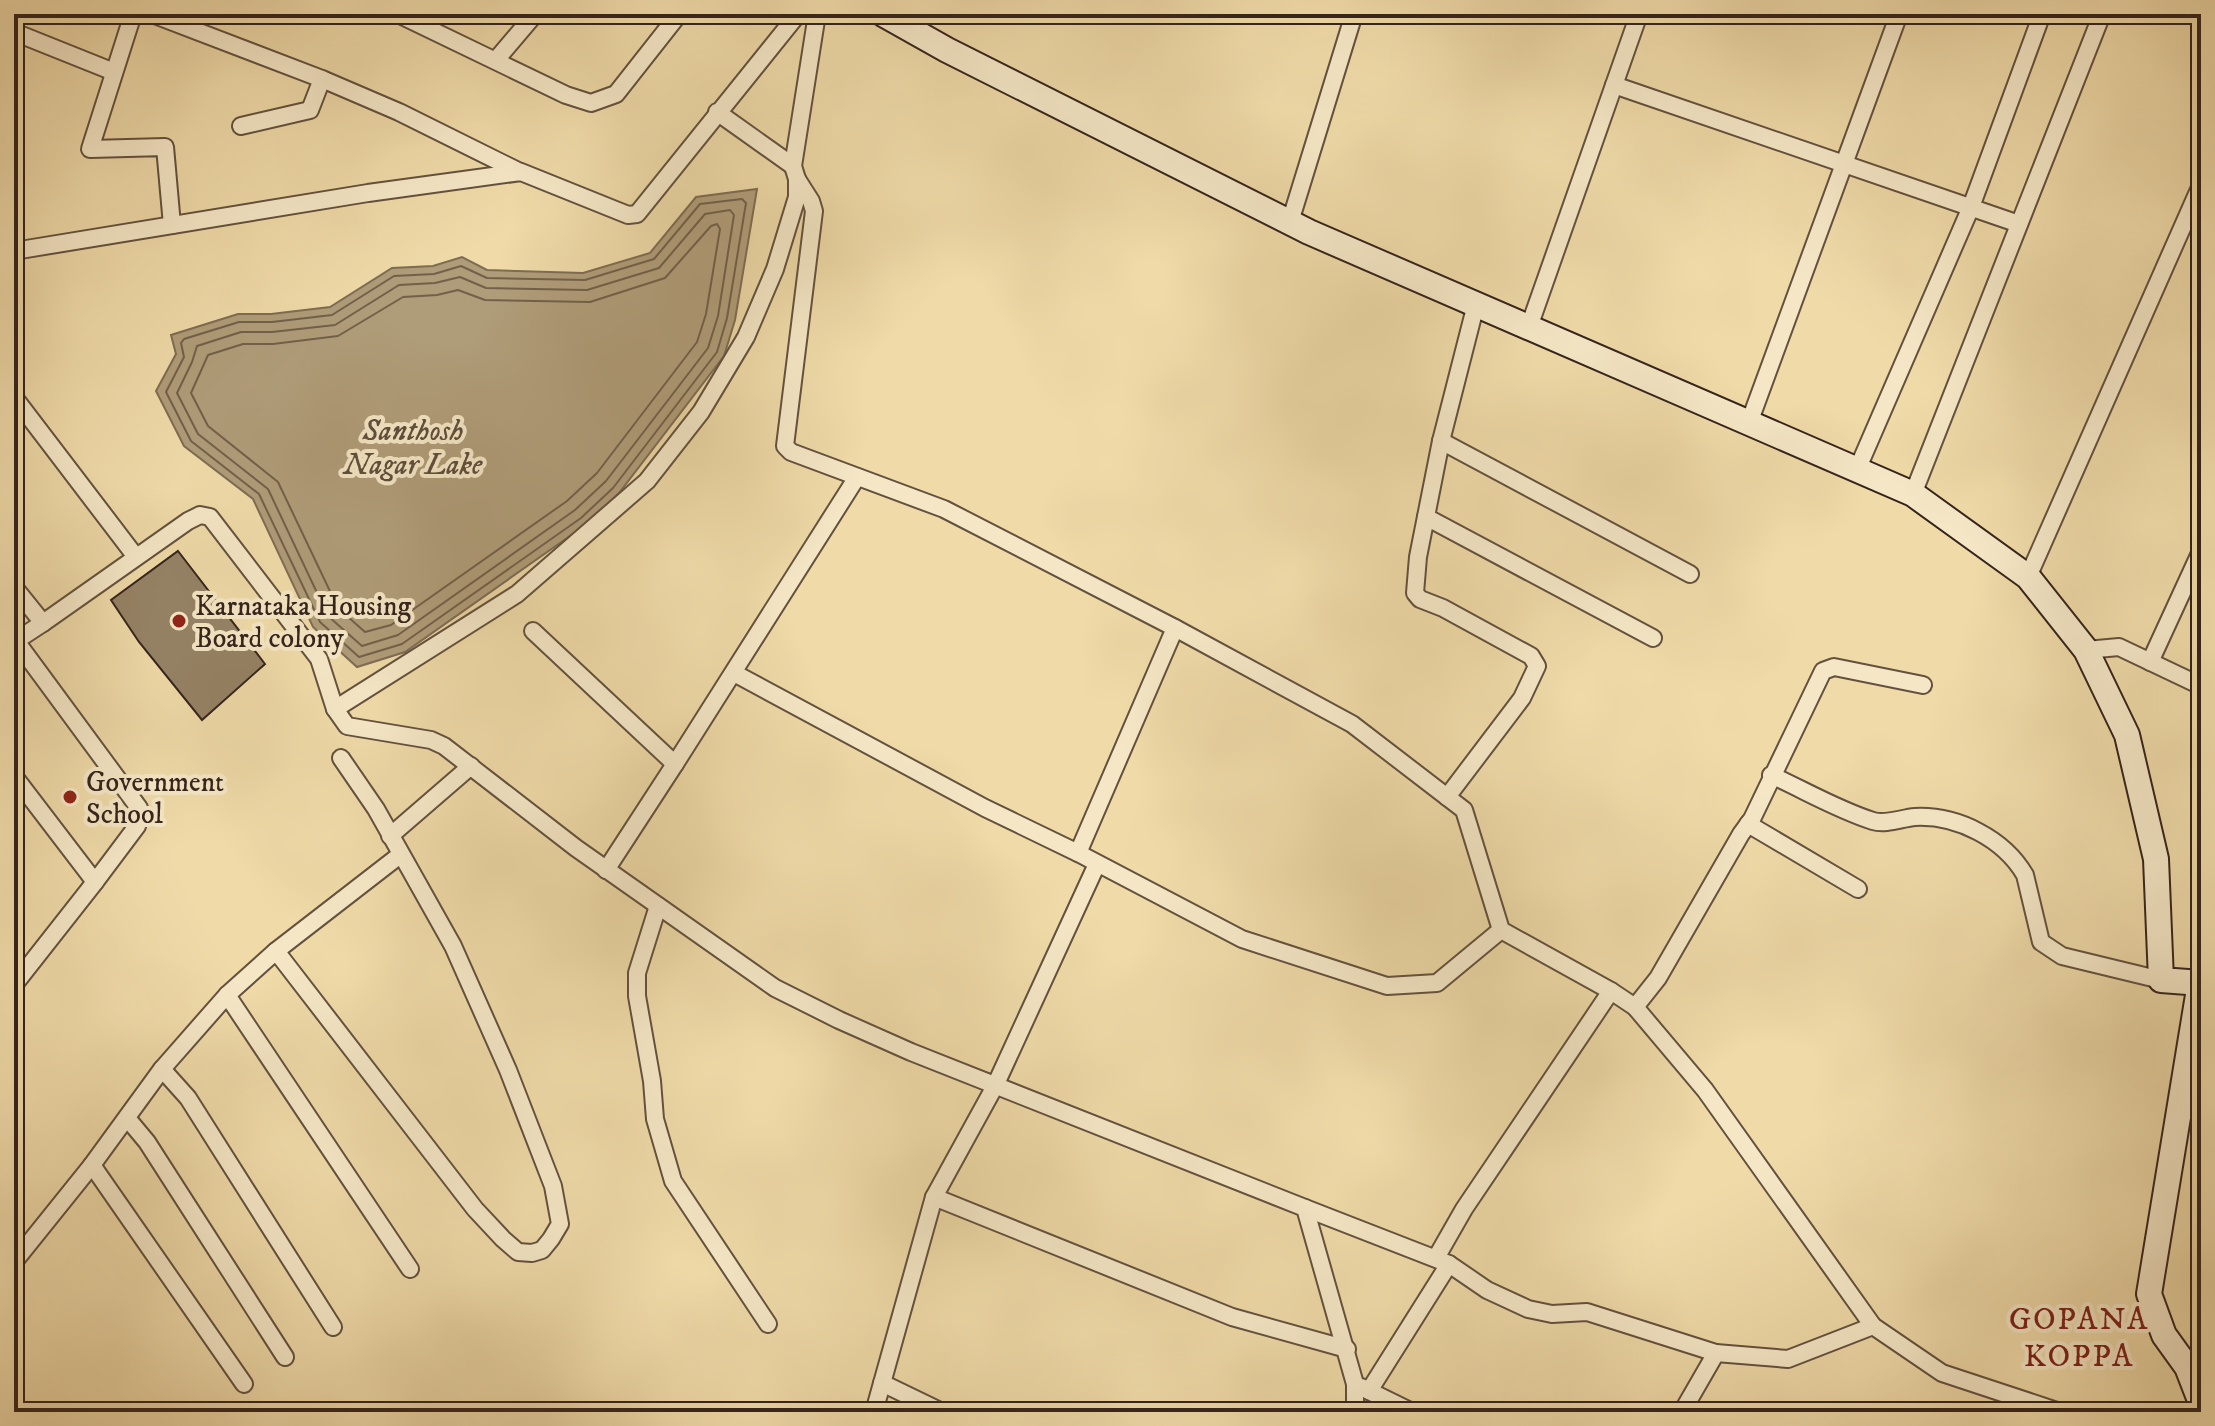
<svg xmlns="http://www.w3.org/2000/svg" width="2215" height="1426" viewBox="0 0 2215 1426" font-family="'IM FELL DW Pica',serif">
<style>
.water{fill:#af9c78;stroke:#7e6c53;stroke-width:2}
.lines{fill:none;stroke-linecap:round;stroke-linejoin:round}
.shore{stroke:#72604a;stroke-width:2}
.building{fill:#958265;stroke:#34231c;stroke-width:2}
.street-casing{stroke:#63513f;stroke-width:20}
.secondary-casing{stroke:#34231c;stroke-width:28}
.street{stroke:#f5e7c6;stroke-width:16}
.secondary{stroke:#f5e7c6;stroke-width:24}
.poi-dot{fill:#8f2418;stroke:#f5e7c6;stroke-width:3}
.labels{text-anchor:middle;stroke-width:8;stroke-linejoin:round;paint-order:stroke}
.poi-label{font-size:28px;fill:#34231c;stroke:#f5e7c6;text-anchor:start}
.water-label{font-size:30px;font-style:italic;fill:#5f4d3c;stroke:#f5e7c6}
.quarter-label{font-size:32px;letter-spacing:2px;fill:#7a1f14;stroke:#f5e7c6}
</style>
<rect width="100%" height="100%" fill="#efdaa8"/>
<filter id="stains"><feTurbulence type="fractalNoise" baseFrequency=".0025" numOctaves="4"/><feColorMatrix values="0 0 0 0 .2 0 0 0 0 .09 0 0 0 0 .02 0 0 0 .5 -.17"/></filter>
<radialGradient id="worn" r=".72"><stop offset=".6" stop-color="#630" stop-opacity="0"/><stop offset="1" stop-color="#630" stop-opacity=".3"/></radialGradient>
<polygon class="water" points="757,189 735,320 724,356 619,493 587,524 405,652 357,667 313,627 253,499 184,446 156,391 176,354 171,335 238,314 271,314 330,307 392,268 433,266 462,257 487,270 583,273 650,253 696,197"/>
<g class="lines">
<g class="shore">
<polygon points="742,199 746,203 727,318 717,352 613,488 581,518 402,644 359,657 320,622 259,494 191,441 166,392 184,357 181,343 184,339 239,322 272,322 332,315 394,276 434,274 461,266 487,278 585,280 654,259 700,204"/>
<polygon points="730,210 734,215 718,316 708,348 606,481 575,510 398,635 362,646 328,616 268,489 198,434 177,393 192,362 197,346 241,332 272,332 335,325 399,285 435,283 460,277 486,288 587,290 659,268 705,214"/>
<polygon points="717,224 720,229 706,314 697,342 597,473 567,501 391,625 365,632 338,608 278,482 208,426 191,393 208,355 243,344 273,344 338,336 403,297 437,295 458,290 485,300 590,302 665,278 711,226"/>
</g>
</g>
<polygon class="building" points="178,551 265,664 202,720 139,642 111,600"/>
<g class="lines">
<g class="street-casing">
<g id="street">
<polyline points="133,14 90,149 165,147 172,225"/>
<polyline points="152,14 322,79 399,112 520,172"/>
<polyline points="398,14 566,95 591,103 616,94 679,14"/>
<polyline points="14,32 114,72"/>
<polyline points="496,60 535,14"/>
<polyline points="1614,85 2019,224"/>
<polyline points="717,112 793,166"/>
<polyline points="241,126 310,110 322,79"/>
<polyline points="797,179 811,201 814,211 785,446 791,452 944,509 1175,628 1352,724 1464,810 1501,930 1611,991 1635,1007 1705,1090 1873,1326 1942,1373 2060,1412"/>
<polyline points="1290,222 1354,14"/>
<polyline points="14,251 368,193 521,172 628,215 637,214 798,14"/>
<polyline points="1529,327 1639,14"/>
<polyline points="14,397 136,557"/>
<polyline points="1749,423 1899,14"/>
<polyline points="1441,441 1690,574"/>
<polyline points="1857,470 1971,207 2042,14"/>
<polyline points="1913,494 2102,14"/>
<polyline points="1426,517 1653,638"/>
<polyline points="2028,577 2201,185"/>
<polyline points="14,587 43,623 14,642"/>
<polyline points="43,623 188,521 200,515 210,517 319,659 335,709 347,726 431,740 444,746 576,848 775,988 839,1020 911,1052 1305,1208 1355,1384 1355,1412"/>
<polyline points="533,631 675,764 857,477"/>
<polyline points="16,641 139,808 140,816 137,826 95,882"/>
<polyline points="2086,650 2119,647 2201,686"/>
<polyline points="2150,662 2201,551"/>
<polyline points="734,673 985,808 1078,853 1242,939 1387,986 1437,983 1501,930"/>
<polyline points="335,709 517,594 647,481 701,412 746,337 775,269 797,197 797,179 793,166 817,14"/>
<path d="M1771,775C1804,790 1838,810 1873,821C1886,825 1902,818 1915,817C1958,815 2004,839 2025,875L2041,942L2062,956L2161,980"/>
<polyline points="14,776 95,882 14,985"/>
<polyline points="1447,797 1522,698 1537,666 1531,656 1443,608 1420,599 1415,593 1418,557 1441,441 1476,304"/>
<polyline points="1748,824 1858,889"/>
<polyline points="390,836 471,766"/>
<polyline points="1078,853 1175,628"/>
<polyline points="606,870 675,764"/>
<polyline points="658,906 637,973 637,996 652,1081 655,1119 673,1181 768,1324"/>
<polyline points="276,951 475,1209 503,1239 518,1252 532,1253 542,1250 551,1239 560,1224 553,1186 508,1070 453,946 376,809 341,758"/>
<polyline points="227,995 410,1269"/>
<polyline points="1635,1007 1658,978 1741,834 1752,819 1823,671 1834,667 1923,685"/>
<polyline points="162,1069 188,1098 333,1327"/>
<polyline points="127,1118 147,1142 285,1357"/>
<polyline points="92,1165 244,1384"/>
<polyline points="934,1197 1232,1317 1347,1349"/>
<polyline points="1305,1208 1449,1264 1487,1290 1528,1309 1552,1314 1587,1312 1716,1353 1788,1359 1873,1326"/>
<polyline points="1436,1258 1464,1209 1611,991"/>
<polyline points="14,1262 92,1165 162,1069 227,995 276,951 400,855"/>
<polyline points="882,1383 942,1412"/>
<polyline points="1361,1387 1412,1412"/>
<polyline points="1369,1391 1449,1264"/>
<polyline points="874,1412 934,1197 995,1086 1097,864"/>
<polyline points="1682,1412 1716,1353"/>
</g>
</g>
<g class="secondary-casing">
<g id="secondary">
<polyline points="883,14 947,50 1309,232 1913,494 2028,577 2086,650 2127,735 2156,859 2161,980 2201,983"/>
<polyline points="2200,983 2149,1294 2164,1335 2187,1367 2201,1403"/>
</g>
</g>
<use href="#street" class="street"/>
<use href="#secondary" class="secondary"/>
</g>
<g class="poi-dot">
<circle cx="179" cy="621" r="8"/>
<circle cx="70" cy="797" r="8"/>
</g>
<g class="labels">
<g class="poi-label">
<text x="195" y="615">Karnataka Housing<tspan x="195" dy="32">Board colony</tspan></text>
<text x="86" y="791">Government<tspan x="86" dy="32">School</tspan></text>
</g>
<g class="water-label">
<text x="413" y="440">Santhosh<tspan x="413" dy="34">Nagar Lake</tspan></text>
</g>
<g class="quarter-label">
<text x="2079" y="1329">GOPANA<tspan x="2079" dy="37">KOPPA</tspan></text>
</g>
</g>
<rect width="2215" height="1426" fill="none" stroke="#efdaa8" stroke-width="48"/>
<rect x="16" y="16" width="2183" height="1394" fill="none" stroke="#34231c" stroke-width="4"/>
<rect x="24" y="24" width="2167" height="1378" fill="none" stroke="#34231c" stroke-width="2"/>
<rect width="100%" height="100%" filter="url(#stains)"/>
<rect width="100%" height="100%" fill="url(#worn)"/>
</svg>
